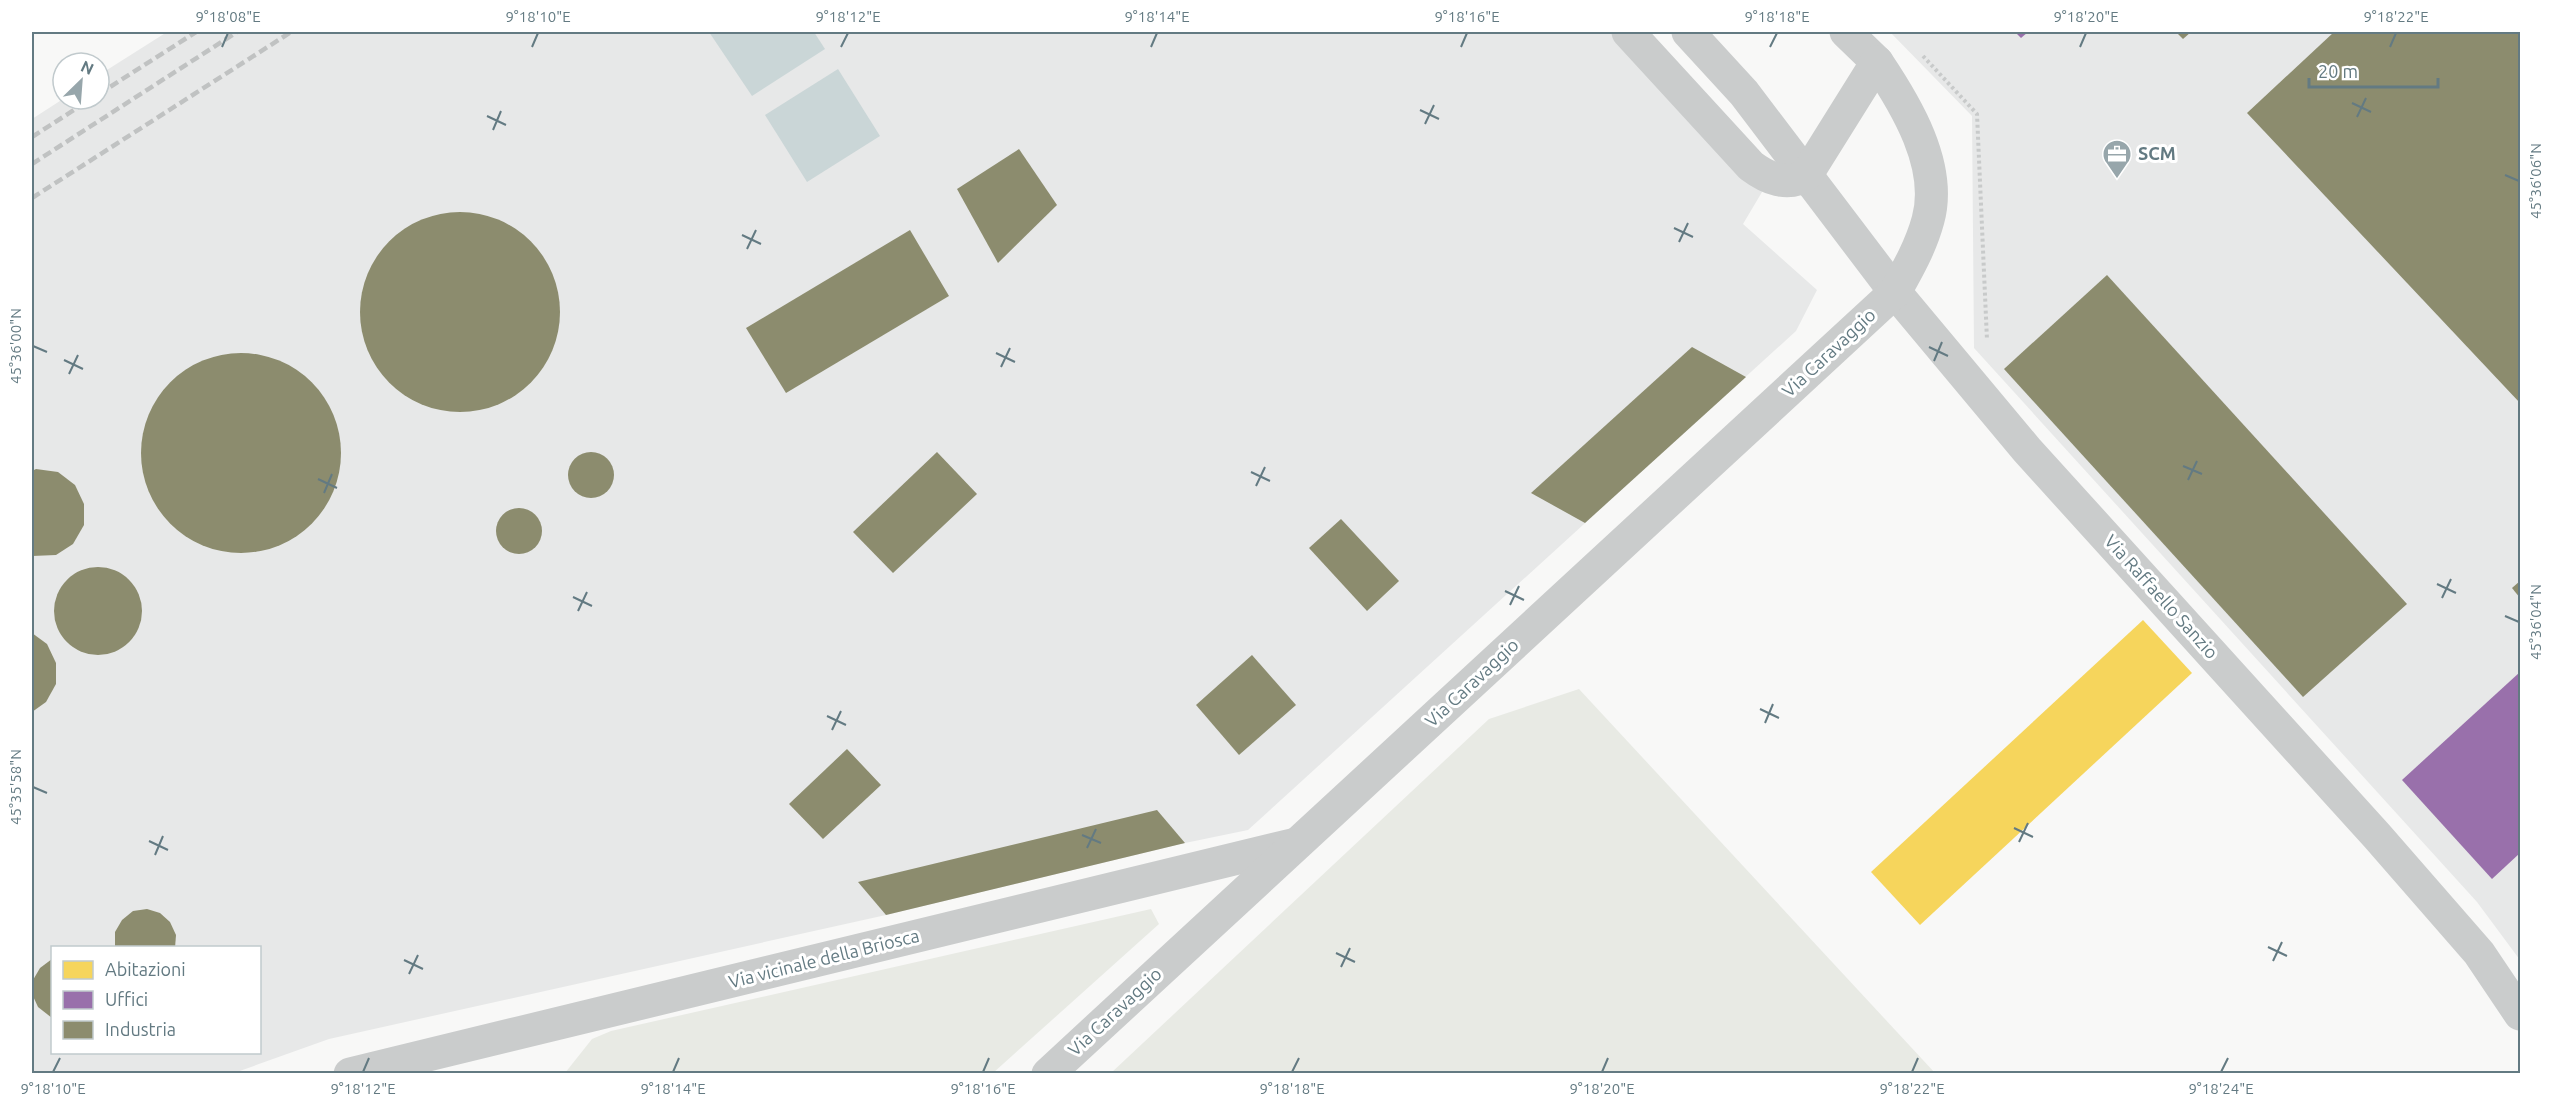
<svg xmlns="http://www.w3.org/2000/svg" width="2552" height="1105" viewBox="0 0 2552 1105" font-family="Ubuntu,sans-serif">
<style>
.built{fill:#e7e8e8;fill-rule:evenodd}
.green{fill:#e8eae4}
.water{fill:#cad6d7}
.homes{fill:#f6d55c}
.offices{fill:#9970ab}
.industry{fill:#8c8c6e}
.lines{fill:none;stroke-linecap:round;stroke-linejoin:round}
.path{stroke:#c8caca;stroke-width:4;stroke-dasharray:3 3;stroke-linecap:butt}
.minor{stroke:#cacccc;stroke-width:33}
.rail{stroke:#c0c2c2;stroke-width:4.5;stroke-dasharray:9 4.5;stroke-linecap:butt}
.ticks{fill:none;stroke:#637a82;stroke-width:2}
.labels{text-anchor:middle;stroke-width:6;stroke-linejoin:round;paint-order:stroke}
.poi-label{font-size:18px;font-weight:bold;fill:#637a82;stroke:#fff;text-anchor:start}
.street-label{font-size:18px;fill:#637a82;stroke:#fff}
.neatline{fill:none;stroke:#637a82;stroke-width:2}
.ticks-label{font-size:15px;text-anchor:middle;fill:#637a82}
</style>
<rect width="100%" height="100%" fill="#f8f8f7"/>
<g class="built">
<path d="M167,32H1620L1765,187L1743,224L1817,290L1796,331L1248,830L1185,843L886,915L329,1039L234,1073L32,1074V119L63,99H99V75ZM52,948H260V1052H52Z"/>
<polygon points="1890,32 2520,32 2520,960 2477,902 1974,348 1972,116"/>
</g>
<g class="green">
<polygon points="1579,689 1935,1073 1111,1073 1489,719"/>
<polygon points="1151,909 1159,924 993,1073 565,1073 592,1039 611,1031"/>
</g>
<g class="water">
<polygon points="709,32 814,32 825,49 752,96"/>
<polygon points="838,69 880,136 807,182 765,115"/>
</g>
<polygon class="homes" points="2143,620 2192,673 1920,925 1871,872"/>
<g class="offices">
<polygon points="2015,32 2028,32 2021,38"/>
<polygon points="2520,672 2520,853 2492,879 2402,780"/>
</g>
<g class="industry">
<polygon points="2176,32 2191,32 2183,39"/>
<polygon points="2334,32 2520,32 2520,403 2247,113"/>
<polygon points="1019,149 1057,205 998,263 957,189"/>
<circle cx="460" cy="312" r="100"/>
<polygon points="910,230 949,296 786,393 746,328"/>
<polygon points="2107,275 2407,604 2303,697 2004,369"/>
<polygon points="1692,347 1746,377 1585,523 1531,493"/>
<circle cx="241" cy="453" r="100"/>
<polygon points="937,452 977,494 893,573 853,532"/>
<circle cx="591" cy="475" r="23"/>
<polygon points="36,469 58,472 75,485 84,504 84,525 73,544 56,555 32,556 32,471"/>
<circle cx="519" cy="531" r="23"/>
<polygon points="1341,519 1399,581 1367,611 1309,548"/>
<circle cx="98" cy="611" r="44"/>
<polygon points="2520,581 2520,598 2512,588"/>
<polygon points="32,633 47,644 56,663 56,684 46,702 32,712"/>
<polygon points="1252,655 1296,705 1239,755 1196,705"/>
<polygon points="847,749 881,785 823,839 789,804"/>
<polygon points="1157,810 1185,843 886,915 858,882"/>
<polygon points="147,909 160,913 170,922 176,935 175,948 115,948 115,932 122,920 133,911"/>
<polygon points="52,959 52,1018 38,1007 32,994 33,980 40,968"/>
</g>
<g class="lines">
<polyline class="path" points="1923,56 1977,114 1987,340"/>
<g class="minor">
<polyline points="1688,32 1744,93 1895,292 2027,450 2377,836 2479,953 2520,1014"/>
<polyline points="1846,32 1877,62"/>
<polyline points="350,1074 1296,844"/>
<path d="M1048,1074L1895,292C1908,269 1921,246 1928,220C1943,166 1906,105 1877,62L1807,174C1788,188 1767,178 1751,166L1628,32"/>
</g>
<g class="rail">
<polyline points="99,94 196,32"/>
<polyline points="32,137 91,99"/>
<polyline points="32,164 237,32"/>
<polyline points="32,198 291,32"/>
</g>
</g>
<path class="ticks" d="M222,47L228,33M532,47L538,33M841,47L848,33M1151,47L1157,33M1461,47L1467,33M1770,47L1777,33M2080,47L2086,33M2390,47L2396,33M2352,103L2371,112M1420,110L1439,119M487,116L506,125M2357,117L2366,98M1425,124L1434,105M493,130L501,111M2505,175L2519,181M1674,228L1693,237M742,235L761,244M1679,242L1688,223M747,249L756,230M33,346L47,352M1929,347L1948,356M996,353L1015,362M64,360L83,369M1934,361L1942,342M1001,367L1010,348M69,374L78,355M2183,466L2202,474M1251,472L1270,481M318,479L337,488M2188,480L2197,461M1256,486L1265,467M324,493L332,474M2437,584L2456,593M1505,591L1524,600M573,597L592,606M2442,598L2451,579M1510,605L1519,586M578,611L587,592M2505,616L2519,622M1760,709L1779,718M827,716L846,725M1765,723L1773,704M832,730L841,711M33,787L47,793M2014,828L2033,837M1082,835L1101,843M149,841L168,850M2019,842L2028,823M1087,848L1096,829M155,855L163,836M2268,947L2287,956M1336,953L1355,962M404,960L423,969M2273,961L2282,942M1341,967L1350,948M409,974L418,955M53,1072L60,1058M363,1072L369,1058M673,1072L679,1058M983,1072L989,1058M1292,1072L1299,1058M1602,1072L1608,1058M1912,1072L1918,1058M2221,1072L2228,1058"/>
<defs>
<g id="office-pin" transform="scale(1.5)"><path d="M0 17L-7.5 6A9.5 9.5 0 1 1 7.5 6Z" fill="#97a6ab" stroke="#fff"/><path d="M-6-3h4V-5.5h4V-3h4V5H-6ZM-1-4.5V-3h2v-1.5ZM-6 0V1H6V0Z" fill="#fff"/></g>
</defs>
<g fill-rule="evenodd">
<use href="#office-pin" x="2117" y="154"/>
</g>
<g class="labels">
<g class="poi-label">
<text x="2138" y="160">SCM</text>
</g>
<g class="street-label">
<text transform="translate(1829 353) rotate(-43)" y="6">Via Caravaggio</text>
<text transform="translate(2161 597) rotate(48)" y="6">Via Raffaello Sanzio</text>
<text transform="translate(1472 683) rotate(-43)" y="6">Via Caravaggio</text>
<text transform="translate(824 959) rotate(-14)" y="6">Via vicinale della Briosca</text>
<text transform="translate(1115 1012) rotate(-43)" y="6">Via Caravaggio</text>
</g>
</g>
<rect width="2552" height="1105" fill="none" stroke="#ffffff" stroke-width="66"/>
<rect x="51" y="946" width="210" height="108" fill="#ffffff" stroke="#c1cacd" stroke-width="1.5"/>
<rect x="63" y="961" width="30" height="18" fill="#f6d55c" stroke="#c1cacd" stroke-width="1.5"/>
<text x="105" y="976" font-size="18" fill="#637a82">Abitazioni</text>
<rect x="63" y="991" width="30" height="18" fill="#9970ab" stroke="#c1cacd" stroke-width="1.5"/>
<text x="105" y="1006" font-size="18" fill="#637a82">Uffici</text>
<rect x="63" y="1021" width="30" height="18" fill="#8c8c6e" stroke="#c1cacd" stroke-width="1.5"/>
<text x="105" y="1036" font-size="18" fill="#637a82">Industria</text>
<g transform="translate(81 81) rotate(25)"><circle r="28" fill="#ffffff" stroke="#c1cacd" stroke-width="1.5"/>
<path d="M0-4.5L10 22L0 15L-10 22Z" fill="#97a6ab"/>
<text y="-9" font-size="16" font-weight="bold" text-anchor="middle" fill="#637a82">N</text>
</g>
<path d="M2309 78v9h129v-9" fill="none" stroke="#637a82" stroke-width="3"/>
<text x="2318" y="78" font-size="18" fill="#637a82" stroke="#ffffff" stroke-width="4.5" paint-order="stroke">20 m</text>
<rect x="33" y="33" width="2486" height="1039" class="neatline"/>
<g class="ticks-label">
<text x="228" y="22">9°18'08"E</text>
<text x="538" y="22">9°18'10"E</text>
<text x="848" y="22">9°18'12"E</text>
<text x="1157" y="22">9°18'14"E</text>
<text x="1467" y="22">9°18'16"E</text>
<text x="1777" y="22">9°18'18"E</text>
<text x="2086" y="22">9°18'20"E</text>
<text x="2396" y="22">9°18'22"E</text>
<text transform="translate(2536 181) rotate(-90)" y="5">45°36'06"N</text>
<text transform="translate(16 346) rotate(-90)" y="5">45°36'00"N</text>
<text transform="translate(2536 622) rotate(-90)" y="5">45°36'04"N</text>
<text transform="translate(16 787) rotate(-90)" y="5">45°35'58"N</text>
<text x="53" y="1094">9°18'10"E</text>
<text x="363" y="1094">9°18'12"E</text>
<text x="673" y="1094">9°18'14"E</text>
<text x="983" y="1094">9°18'16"E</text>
<text x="1292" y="1094">9°18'18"E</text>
<text x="1602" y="1094">9°18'20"E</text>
<text x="1912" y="1094">9°18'22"E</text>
<text x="2221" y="1094">9°18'24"E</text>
</g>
</svg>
